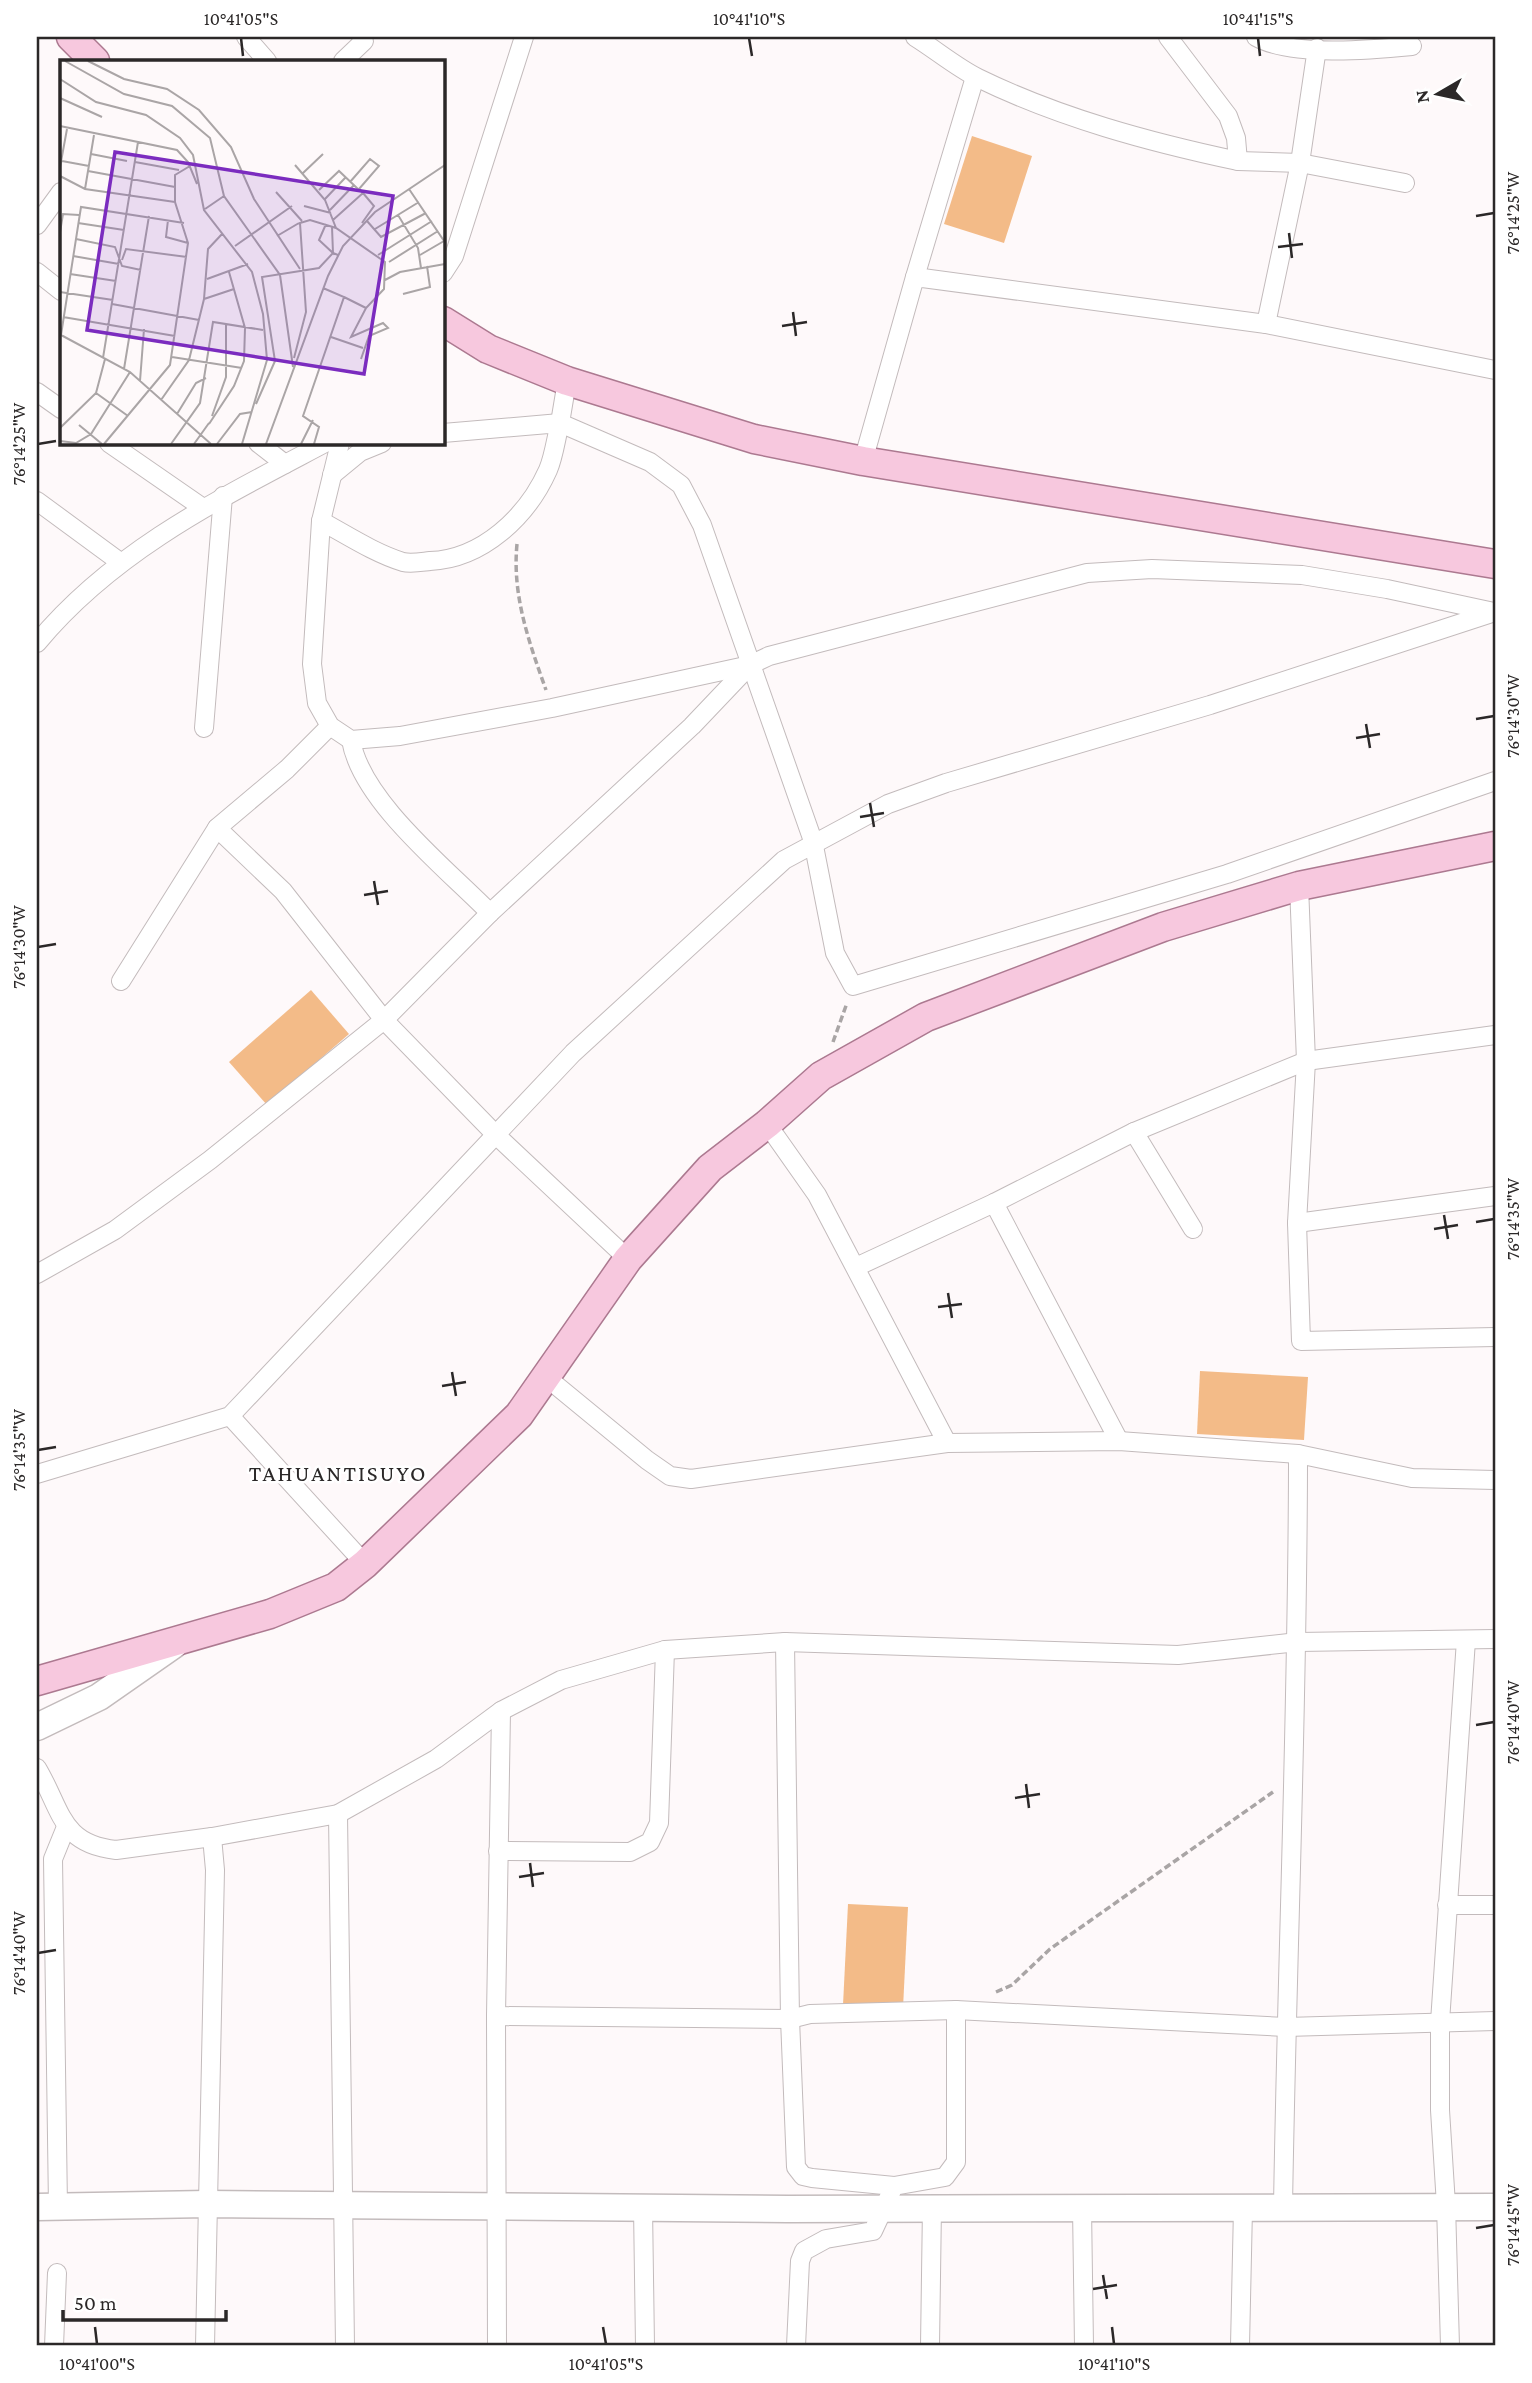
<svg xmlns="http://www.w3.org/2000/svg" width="1532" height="2383" viewBox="0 0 1532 2383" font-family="'Crimson Pro',serif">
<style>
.green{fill:#f3bb88}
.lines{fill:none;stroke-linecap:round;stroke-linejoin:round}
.street-casing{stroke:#c3bbbc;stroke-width:20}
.secondary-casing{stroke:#c3bbbc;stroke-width:29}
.primary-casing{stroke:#ac7990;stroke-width:31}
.path{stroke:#a9a5a5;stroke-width:3.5;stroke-dasharray:7 3.5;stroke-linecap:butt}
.street{stroke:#fff;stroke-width:18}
.secondary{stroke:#fff;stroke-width:26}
.primary{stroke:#f7c8de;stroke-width:28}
.ticks{fill:none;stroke:#2b2828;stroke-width:2.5}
.labels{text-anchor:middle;stroke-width:5;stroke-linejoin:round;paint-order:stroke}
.neighbourhood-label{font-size:23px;letter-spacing:2px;fill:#2b2828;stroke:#fff}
.inset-road{fill:none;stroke:#aaa5a6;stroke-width:2}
.view{fill:#7b2cbf;fill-opacity:0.15;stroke:#7b2cbf;stroke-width:3.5}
.inset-edge{fill:none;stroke:#2b2828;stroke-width:3.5}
.neatline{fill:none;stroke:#2b2828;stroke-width:2.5}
.ticks-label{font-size:18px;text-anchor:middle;fill:#2b2828}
</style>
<rect width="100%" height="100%" fill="#fef9fa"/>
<g class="green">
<polygon points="972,136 1032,156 1004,243 944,224"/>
<polygon points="311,990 349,1034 267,1105 229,1062"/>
<polygon points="1200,1371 1308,1377 1304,1440 1197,1434"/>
<polygon points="848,1904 908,1907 903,2008 843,2005"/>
</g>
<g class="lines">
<g class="street-casing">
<g id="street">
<polyline points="246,37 267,61"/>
<path d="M915,37C936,50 956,67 978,78C1060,118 1149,142 1238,161L1236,138L1228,116L1168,37"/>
<path d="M1256,37C1292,57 1371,50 1412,46"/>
<polyline points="343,61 364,41 361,37"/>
<polyline points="1238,161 1300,163 1405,183"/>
<polyline points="37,225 61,192"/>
<polyline points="37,272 61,291"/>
<polyline points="443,273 454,256 524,37"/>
<polyline points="915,277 975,77"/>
<polyline points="1266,324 1300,163 1317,48"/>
<polyline points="567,381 560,423 650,462 681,485 702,525 813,841 835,953 853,986 1227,874 1495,781"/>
<polyline points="37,392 61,409"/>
<polyline points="109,443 203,508"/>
<polyline points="258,443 285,464"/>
<polyline points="340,443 321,521 312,664 317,703 330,726 351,740 400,736 552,708 750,665 769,656 1087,573 1152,569 1302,575 1387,589 1494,612"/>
<polyline points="863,461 915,277 1266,324 1495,370"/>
<polyline points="332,475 360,452 382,443"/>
<polyline points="37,501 120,562"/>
<path d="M321,521C347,535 374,553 403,562C411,564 421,562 430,561C482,559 527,517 548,470C554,456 556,438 560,423L443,433"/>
<path d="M37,643C114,550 221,498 325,443"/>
<polyline points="204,728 223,496"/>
<path d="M351,740C361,801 447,869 490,913"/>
<polyline points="217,828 283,891 384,1020 497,1136 628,1259"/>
<polyline points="1299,886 1306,1061 1297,1223 1301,1341 1495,1337"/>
<polyline points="121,981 217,828 287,769 330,726"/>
<polyline points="767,1124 817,1195 947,1443"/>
<polyline points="1134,1132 1193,1229"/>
<polyline points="994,1203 1119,1441"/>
<polyline points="1297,1223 1495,1196"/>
<polyline points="856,1267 994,1203 1134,1132 1306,1061 1495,1035"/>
<polyline points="37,1274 115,1230 210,1160 384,1020 490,913 692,726 750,665"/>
<polyline points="546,1377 647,1460 670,1476 691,1479 947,1443 1119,1441 1298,1454 1412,1478 1495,1480"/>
<polyline points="230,1416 365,1564"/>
<polyline points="37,1474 230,1416 573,1053 784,860 888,804 946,783 1210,705 1495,612"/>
<polyline points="785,1642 790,2019 796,2167 803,2176 812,2178 894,2186"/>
<path d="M37,1768C62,1810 60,1844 116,1850L212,1837L338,1814L436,1759L501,1711L561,1680L665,1650L785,1642L1178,1655L1298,1642L1495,1639"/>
<polyline points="338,1814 345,2346"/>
<polyline points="498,1851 630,1852 650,1842 659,1823 665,1650"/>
<polyline points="1447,1905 1495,1905"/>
<polyline points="496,2016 790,2019 810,2014 956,2010 1286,2027 1495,2021"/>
<polyline points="58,2207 53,1859 66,1827"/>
<polyline points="643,2207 645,2346"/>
<polyline points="1082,2207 1084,2346"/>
<path d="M1283,2207C1287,1956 1298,1705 1298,1454"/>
<polyline points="54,2346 57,2273"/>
<polyline points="205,2346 215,1870 212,1837"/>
<polyline points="497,2346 496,2016 501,1711"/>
<polyline points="796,2346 800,2261 804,2251 826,2239 873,2231 894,2186 945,2177 956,2162 956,2010"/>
<polyline points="930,2346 932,2206"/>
<polyline points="1240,2346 1243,2208"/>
<polyline points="1450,2346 1446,2205 1440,2110 1440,2022 1466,1640"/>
</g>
</g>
<g class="secondary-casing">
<g id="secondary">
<polyline points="37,1727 99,1697 175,1644"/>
<polyline points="37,2207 207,2204 788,2209 1495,2207"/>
</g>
</g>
<g class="primary-casing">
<g id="primary">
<polyline points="71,37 95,61"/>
<polyline points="443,321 488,349 567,381 754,439 863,461 1495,564"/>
<polyline points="37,1681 270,1614 336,1587 365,1564 519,1415 628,1259 710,1168 767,1124 821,1076 926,1017 1163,927 1299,886 1495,846"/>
</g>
</g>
<g class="path">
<path d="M517,544C512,596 529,642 546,690"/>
<polyline points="833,1042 847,1003"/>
<polyline points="996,1992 1012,1985 1050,1949 1273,1792"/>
</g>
<use href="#street" class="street"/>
<use href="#secondary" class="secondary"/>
<use href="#primary" class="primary"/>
</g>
<path class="ticks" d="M241,38L243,56M749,38L752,56M1258,38L1260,56M1476,216L1494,213M1289,233L1292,258M1278,247L1303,244M793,312L796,336M782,326L807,322M38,444L56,441M1476,719L1494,716M1366,724L1370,748M1356,738L1380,734M870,803L874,827M860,817L884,813M374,881L378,905M364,895L388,891M38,947L56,944M1444,1215L1448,1239M1476,1222L1494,1219M1434,1229L1458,1225M948,1293L952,1318M938,1307L962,1304M452,1372L456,1396M442,1386L466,1382M38,1450L56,1447M1476,1725L1494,1722M1026,1784L1029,1808M1015,1798L1040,1794M530,1863L533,1887M519,1877L544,1873M38,1953L56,1950M1476,2228L1494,2225M1103,2275L1107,2299M1093,2289L1117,2285M95,2327L97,2344M603,2327L606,2344M1112,2327L1114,2344"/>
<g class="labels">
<g class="neighbourhood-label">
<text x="338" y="1481">TAHUANTISUYO</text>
</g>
</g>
<g transform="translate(60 60)">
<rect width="385" height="385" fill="#fef9fa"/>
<path class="inset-road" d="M5,1L64,34L112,46L150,78L164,136L220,215L233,307M28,1L64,19L107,29L139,50L171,87L194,139L240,209M0,19L36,42L86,55L120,78L133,95L144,150L192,212L203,254L207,300L182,384M0,38L42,57M0,66L117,90L128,102L137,124M31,94L67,101M2,101L29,106M75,102L119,110M235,105L265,140L276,168M0,107L7,69M28,111L115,127M243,113L263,94M0,116L25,129L115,142M25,129L34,75M349,129L384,181L360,195M259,130L279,111L298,129M216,132L242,161M265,139L285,118M244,146L271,153M145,149L164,136M270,150L294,125M338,155L358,188L361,208M108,160L106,177L128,183M273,160L303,133L299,129L319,106L310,99L290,122M307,161L321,177L366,153M18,163L64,170M302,163L314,146L303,133M266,164L259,180L273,193L272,167M315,169L359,142M0,172L3,154L19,155M217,176L239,163M16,179L55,187L62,206L81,210M175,186L232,146M318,195L372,161M13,196L59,204M62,200L66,189L127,197M329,202L378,171M10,214L56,221M147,219L188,204M325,220L340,212L385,204M0,232L53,240M343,234L370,227L367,206M284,237L306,248M144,239L174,229M52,244L139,260M3,257L115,276M1,275L21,147L124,163M1,275L70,312L151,384M271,277L303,288M112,297L182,308M43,298L78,82M234,298L246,252L240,163L250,160L276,168L325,202L324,229L306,248L291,277L323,263L328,268L309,276L301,299M64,309L89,156M80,321L84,269M36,333L68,356M101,340L129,300L144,239L148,189L162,174M196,344L215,301L202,217L259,208L273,193L278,195M117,354L136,323L146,318M152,356L166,317V265M149,364L174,326L184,301L185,268L169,212M19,365L42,384M0,368L36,333L45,299M0,381L16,383L31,374L70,312M44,384L110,305L128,183L115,142V115L130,106M111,384L140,343L153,262L203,270M134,384L149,363M157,384L180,354L192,352M206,384L268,216L283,186L315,152L385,105M241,384L253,360M254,384L259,367L243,356L284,237L263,228"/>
<path class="view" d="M55,92L333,136L304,314L27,270Z"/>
<rect width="385" height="385" class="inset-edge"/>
</g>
<rect width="1532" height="2383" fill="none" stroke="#ffffff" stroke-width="77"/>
<g transform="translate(1438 94) rotate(261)" stroke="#ffffff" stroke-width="5" paint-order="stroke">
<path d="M0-5L12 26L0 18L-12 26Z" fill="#2b2828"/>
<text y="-10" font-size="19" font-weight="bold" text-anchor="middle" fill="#2b2828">N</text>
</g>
<path d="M63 2310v10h163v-10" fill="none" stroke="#2b2828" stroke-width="3.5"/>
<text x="74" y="2310" font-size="21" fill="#2b2828" stroke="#ffffff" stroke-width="5" paint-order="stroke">50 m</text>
<rect x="38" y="38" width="1456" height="2306" class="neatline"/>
<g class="ticks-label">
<text x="241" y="25">10°41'05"S</text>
<text x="749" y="25">10°41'10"S</text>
<text x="1258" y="25">10°41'15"S</text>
<text transform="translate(1513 213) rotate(-90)" y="6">76°14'25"W</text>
<text transform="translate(19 444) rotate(-90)" y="6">76°14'25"W</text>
<text transform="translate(1513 716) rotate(-90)" y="6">76°14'30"W</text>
<text transform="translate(19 947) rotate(-90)" y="6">76°14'30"W</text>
<text transform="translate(1513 1219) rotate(-90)" y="6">76°14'35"W</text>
<text transform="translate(19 1450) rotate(-90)" y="6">76°14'35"W</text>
<text transform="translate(1513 1722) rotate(-90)" y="6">76°14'40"W</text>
<text transform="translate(19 1953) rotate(-90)" y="6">76°14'40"W</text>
<text transform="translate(1513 2225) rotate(-90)" y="6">76°14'45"W</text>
<text x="97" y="2370">10°41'00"S</text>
<text x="606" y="2370">10°41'05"S</text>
<text x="1114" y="2370">10°41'10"S</text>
</g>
</svg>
